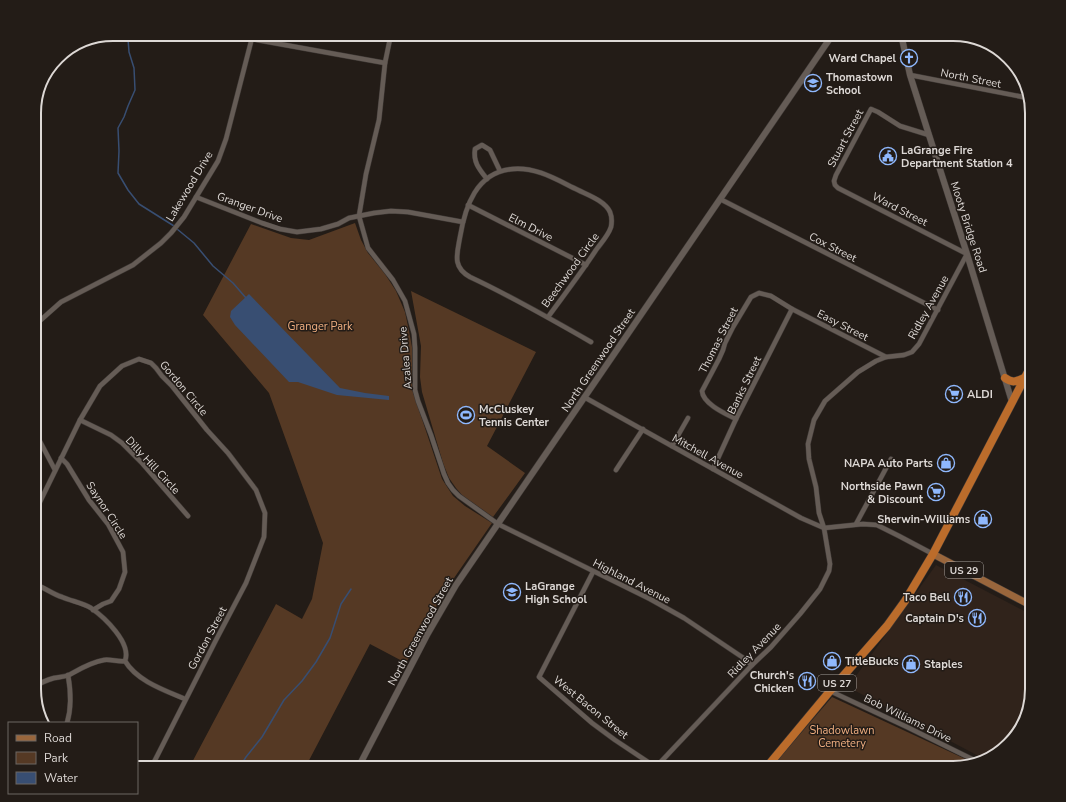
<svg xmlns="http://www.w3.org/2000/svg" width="1066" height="802" viewBox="0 0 1066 802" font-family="'Nunito Sans',sans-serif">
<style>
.built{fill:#30231b}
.green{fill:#553924}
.water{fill:#384e72}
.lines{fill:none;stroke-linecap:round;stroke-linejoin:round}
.stream{stroke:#384e72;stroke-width:1.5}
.street-casing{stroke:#3e3835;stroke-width:5.5}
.secondary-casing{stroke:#3e3835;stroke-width:7}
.primary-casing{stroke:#3e3835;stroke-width:8}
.highway-casing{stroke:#3e3835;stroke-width:9}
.street{stroke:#655c56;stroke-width:4.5}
.secondary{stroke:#655c56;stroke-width:6}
.primary{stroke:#99663c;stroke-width:7}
.highway{stroke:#bb6c2b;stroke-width:8}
.labels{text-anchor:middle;stroke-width:3;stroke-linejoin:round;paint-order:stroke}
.shield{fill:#231c17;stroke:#a5a09c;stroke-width:1}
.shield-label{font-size:10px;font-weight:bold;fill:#ddd8d5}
.poi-label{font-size:11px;font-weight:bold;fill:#ddd8d5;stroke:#231c17;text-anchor:end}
.street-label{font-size:11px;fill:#ddd8d5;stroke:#231c17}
.park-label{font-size:11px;fill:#efae80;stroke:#231c17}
.rim{fill:none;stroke:#ddd8d5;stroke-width:2}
</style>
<rect width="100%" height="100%" fill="#231c17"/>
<polygon class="built" points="936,565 1032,615 1032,689 1016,737 988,760 986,760 848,687"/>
<g class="green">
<polygon points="355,223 361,240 368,253 385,274 396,291 405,312 409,331 412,347 412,389 442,479 453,496 465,506 492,523 443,594 406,663 370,644 305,768 189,768 276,604 302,619 312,599 323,543 269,393 203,315 251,224 291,238 309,240"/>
<polygon points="411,291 536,352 487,446 525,473 493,517 462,495 456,488 449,478 443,463 422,392 420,377 421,346"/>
<polygon points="832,697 974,763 953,768 771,768"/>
</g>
<polygon class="water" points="249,294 340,388 365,393 389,396 389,400 337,395 298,382 289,382 235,325 230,317 231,311"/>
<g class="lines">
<g class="stream">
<polyline points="126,34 128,39 129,52 134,68 135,90 128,106 124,117 118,128 119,151 118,173 128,190 139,204 174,226"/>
<polyline points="177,229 194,243 213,266 233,283 246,298"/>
<polyline points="239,768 246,757 262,737 284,700 302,681 316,662 330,638 341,604 351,589"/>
</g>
<g class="street-casing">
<g id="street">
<polyline points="391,34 385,63 379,120 366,174 359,216 368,248 393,280 405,301 414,334 415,348 415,390 418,401 431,435 444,474 448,483 453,490 459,496 498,524 650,599 684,618 742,657 752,665"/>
<polyline points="252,39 385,63"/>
<polyline points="910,75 1028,98"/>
<path d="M487,179C479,169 473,162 475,149L482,145L490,150L500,171"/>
<polyline points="196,197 262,223 280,229 297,232 321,229 338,224 349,218 374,213 391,211 408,212 463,222"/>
<polyline points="720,199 938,310"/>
<polyline points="468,205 586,265"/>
<path d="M548,317C564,295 581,273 596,250C601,243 608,236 611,227C612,222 612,217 610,212C605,201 588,195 578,190C557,180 537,167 513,169C476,172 465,207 460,237C457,254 452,267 470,277C511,296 551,319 591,342"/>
<polyline points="34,326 61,302 133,265 161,243 171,233 184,217 218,161 226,139 253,34"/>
<polyline points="584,397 801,518 824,528 863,524 877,525 899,536 933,554"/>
<path d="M736,419C726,414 703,404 702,391L719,359L723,350L725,343L733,327L751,297L759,293L771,296L792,309L886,357"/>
<polyline points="80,420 111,435 122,443 142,463 188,516"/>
<polyline points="34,425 35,432 55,470"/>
<polyline points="672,446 688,418"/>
<polyline points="61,458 67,464 89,500 108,524 123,552 125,572 119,589 111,601 103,604 93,610"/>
<polyline points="713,469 736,419 792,309"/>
<polyline points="616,470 643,429"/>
<polyline points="34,514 80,420 100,386 122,366 139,359 151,363 156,368 162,376 172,386 207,430 228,453 256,490 265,513 264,537 246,583 216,640 151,768"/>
<polyline points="856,524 891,459"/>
<polyline points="593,572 539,677 592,723 615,740 657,768"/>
<path d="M34,584C44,587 52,594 62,597C71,601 83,603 91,608C104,617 132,643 125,661C137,681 164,690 185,699"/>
<path d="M34,687C40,683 47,680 54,678C59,677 64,677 69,675C80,669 91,662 104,660C111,659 118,662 125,661"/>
<polyline points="830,691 907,727 978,762"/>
<path d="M67,723C72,707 71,692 68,675"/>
<polyline points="655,768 752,665 771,647 800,614 820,589 829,571 830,564 824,528 819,513 816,487 809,459 808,444 814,420 825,401 858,372 876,361 886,357 904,355 912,352 919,344 967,254 838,188 835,185 834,181 836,175 871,109 878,112 900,126 929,135"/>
</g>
</g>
<g class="secondary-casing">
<g id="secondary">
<polyline points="901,34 910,75 929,135 967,254 1012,402"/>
<polyline points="358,768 427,635 456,585 833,34"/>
</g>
</g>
<g class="primary-casing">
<polyline id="primary" points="933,554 1032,606"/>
</g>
<g class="highway-casing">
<g id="highway">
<path d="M1005,378C1012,383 1016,382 1024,378"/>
<polyline points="766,768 830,691 887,626 905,601 933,554 1032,364"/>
</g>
</g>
<use href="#street" class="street"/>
<use href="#secondary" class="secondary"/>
<use href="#primary" class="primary"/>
<use href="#highway" class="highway"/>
</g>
<defs>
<g id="church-ring" transform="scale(0.9)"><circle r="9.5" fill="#231c17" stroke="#8fb8fd" stroke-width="1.5"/><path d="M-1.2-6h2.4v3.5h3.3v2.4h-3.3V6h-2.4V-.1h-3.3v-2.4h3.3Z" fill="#8fb8fd"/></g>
<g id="school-ring" transform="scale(0.9)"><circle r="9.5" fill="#231c17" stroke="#8fb8fd" stroke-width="1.5"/><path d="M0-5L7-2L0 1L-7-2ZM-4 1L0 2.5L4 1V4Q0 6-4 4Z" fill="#8fb8fd"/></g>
<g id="civic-ring" transform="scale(0.9)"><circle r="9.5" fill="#231c17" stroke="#8fb8fd" stroke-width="1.5"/><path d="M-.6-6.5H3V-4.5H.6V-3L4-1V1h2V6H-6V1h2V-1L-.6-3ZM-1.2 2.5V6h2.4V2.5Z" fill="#8fb8fd"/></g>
<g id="supermarket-ring" transform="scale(0.9)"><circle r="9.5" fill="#231c17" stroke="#8fb8fd" stroke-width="1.5"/><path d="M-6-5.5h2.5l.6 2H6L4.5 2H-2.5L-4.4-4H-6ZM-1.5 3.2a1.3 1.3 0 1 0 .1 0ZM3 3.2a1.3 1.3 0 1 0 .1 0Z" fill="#8fb8fd"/></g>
<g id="stadium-ring" transform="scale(0.9)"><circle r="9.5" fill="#231c17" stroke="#8fb8fd" stroke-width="1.5"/><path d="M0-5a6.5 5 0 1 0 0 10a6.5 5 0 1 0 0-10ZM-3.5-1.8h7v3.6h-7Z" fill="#8fb8fd"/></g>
<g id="shop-ring" transform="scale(0.9)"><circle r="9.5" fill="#231c17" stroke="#8fb8fd" stroke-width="1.5"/><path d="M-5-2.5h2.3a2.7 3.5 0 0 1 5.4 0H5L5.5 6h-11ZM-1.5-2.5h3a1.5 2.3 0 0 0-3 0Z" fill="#8fb8fd"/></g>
<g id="restaurant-ring" transform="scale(0.9)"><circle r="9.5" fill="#231c17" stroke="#8fb8fd" stroke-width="1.5"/><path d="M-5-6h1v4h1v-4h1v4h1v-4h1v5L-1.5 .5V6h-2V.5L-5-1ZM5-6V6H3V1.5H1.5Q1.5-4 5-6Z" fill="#8fb8fd"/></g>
</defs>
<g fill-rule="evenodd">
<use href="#church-ring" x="909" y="58"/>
<use href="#school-ring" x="813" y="83"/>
<use href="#civic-ring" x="888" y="156"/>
<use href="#supermarket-ring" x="954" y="394"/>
<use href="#stadium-ring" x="466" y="415"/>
<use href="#shop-ring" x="946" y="463"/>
<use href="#supermarket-ring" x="936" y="492"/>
<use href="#shop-ring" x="983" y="519"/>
<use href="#school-ring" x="512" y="592"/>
<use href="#restaurant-ring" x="963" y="597"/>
<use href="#restaurant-ring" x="977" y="618"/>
<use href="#shop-ring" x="832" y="661"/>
<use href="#shop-ring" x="911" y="664"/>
<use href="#restaurant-ring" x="807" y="681"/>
</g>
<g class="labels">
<g class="shield">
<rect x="945" y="562" width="38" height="16" rx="3"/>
<rect x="818" y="675" width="38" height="16" rx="3"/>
</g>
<g class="shield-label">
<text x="964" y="574">US 29</text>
<text x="837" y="687">US 27</text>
</g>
<g class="poi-label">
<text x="896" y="62">Ward Chapel</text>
<text x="826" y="81" text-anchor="start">Thomastown<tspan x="826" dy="13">School</tspan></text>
<text x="901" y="154" text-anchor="start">LaGrange Fire<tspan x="901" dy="13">Department Station 4</tspan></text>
<text x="967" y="398" text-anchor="start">ALDI</text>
<text x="479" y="413" text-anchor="start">McCluskey<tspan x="479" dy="13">Tennis Center</tspan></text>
<text x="933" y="467">NAPA Auto Parts</text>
<text x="923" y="490">Northside Pawn<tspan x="923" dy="13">&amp; Discount</tspan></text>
<text x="970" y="523">Sherwin-Williams</text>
<text x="525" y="590" text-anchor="start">LaGrange<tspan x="525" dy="13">High School</tspan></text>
<text x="950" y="601">Taco Bell</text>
<text x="964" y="622">Captain D's</text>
<text x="845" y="665" text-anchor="start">TitleBucks</text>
<text x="924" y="668" text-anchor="start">Staples</text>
<text x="794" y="679">Church's<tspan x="794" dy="13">Chicken</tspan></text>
</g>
<g class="street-label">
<text transform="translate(971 78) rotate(11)" y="4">North Street</text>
<text transform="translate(845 138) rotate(-62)" y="4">Stuart Street</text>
<text transform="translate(189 186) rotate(-59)" y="4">Lakewood Drive</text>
<text transform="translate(250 207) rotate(20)" y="4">Granger Drive</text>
<text transform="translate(900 209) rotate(27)" y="4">Ward Street</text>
<text transform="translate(531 227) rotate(27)" y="4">Elm Drive</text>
<text transform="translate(969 227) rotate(72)" y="4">Mooty Bridge Road</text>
<text transform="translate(833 247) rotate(27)" y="4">Cox Street</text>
<text transform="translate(570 270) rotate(-54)" y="4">Beechwood Circle</text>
<text transform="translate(928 307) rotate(-61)" y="4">Ridley Avenue</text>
<text transform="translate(843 325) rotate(27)" y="4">Easy Street</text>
<text transform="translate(718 340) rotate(-63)" y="4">Thomas Street</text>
<text transform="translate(405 358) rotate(-95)" y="4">Azalea Drive</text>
<text transform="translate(598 360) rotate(-56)" y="4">North Greenwood Street</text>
<text transform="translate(744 385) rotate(-64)" y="4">Banks Street</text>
<text transform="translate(184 388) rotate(50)" y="4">Gordon Circle</text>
<text transform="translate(708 456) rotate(29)" y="4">Mitchell Avenue</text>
<text transform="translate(153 465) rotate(47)" y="4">Dilly Hill Circle</text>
<text transform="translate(107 510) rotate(57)" y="4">Saynor Circle</text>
<text transform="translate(632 581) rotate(27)" y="4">Highland Avenue</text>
<text transform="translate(420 631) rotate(-61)" y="4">North Greenwood Street</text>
<text transform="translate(207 638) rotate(-62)" y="4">Gordon Street</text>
<text transform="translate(754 650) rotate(-46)" y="4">Ridley Avenue</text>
<text transform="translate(591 707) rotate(39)" y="4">West Bacon Street</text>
<text transform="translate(908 718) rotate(26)" y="4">Bob Williams Drive</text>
</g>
<g class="park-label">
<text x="320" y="330">Granger Park</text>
<text x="842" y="734">Shadowlawn<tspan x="842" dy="13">Cemetery</tspan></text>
</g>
</g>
<path d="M0 0H1066V802H0ZM113 41H953A72 72 0 0 1 1025 113V689A72 72 0 0 1 953 761H113A72 72 0 0 1 41 689V113A72 72 0 0 1 113 41Z" fill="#231c17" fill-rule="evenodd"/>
<path class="rim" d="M113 41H953A72 72 0 0 1 1025 113V689A72 72 0 0 1 953 761H113A72 72 0 0 1 41 689V113A72 72 0 0 1 113 41Z"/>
<rect x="8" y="722" width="130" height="72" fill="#231c17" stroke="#6d6763"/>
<rect x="16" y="735" width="20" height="6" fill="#99663c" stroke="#6d6763"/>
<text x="44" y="742" font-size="12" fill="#ddd8d5">Road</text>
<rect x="16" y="752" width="20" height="12" fill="#553924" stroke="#6d6763"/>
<text x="44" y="762" font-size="12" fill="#ddd8d5">Park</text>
<rect x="16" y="772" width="20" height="12" fill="#384e72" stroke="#6d6763"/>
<text x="44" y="782" font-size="12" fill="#ddd8d5">Water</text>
</svg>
